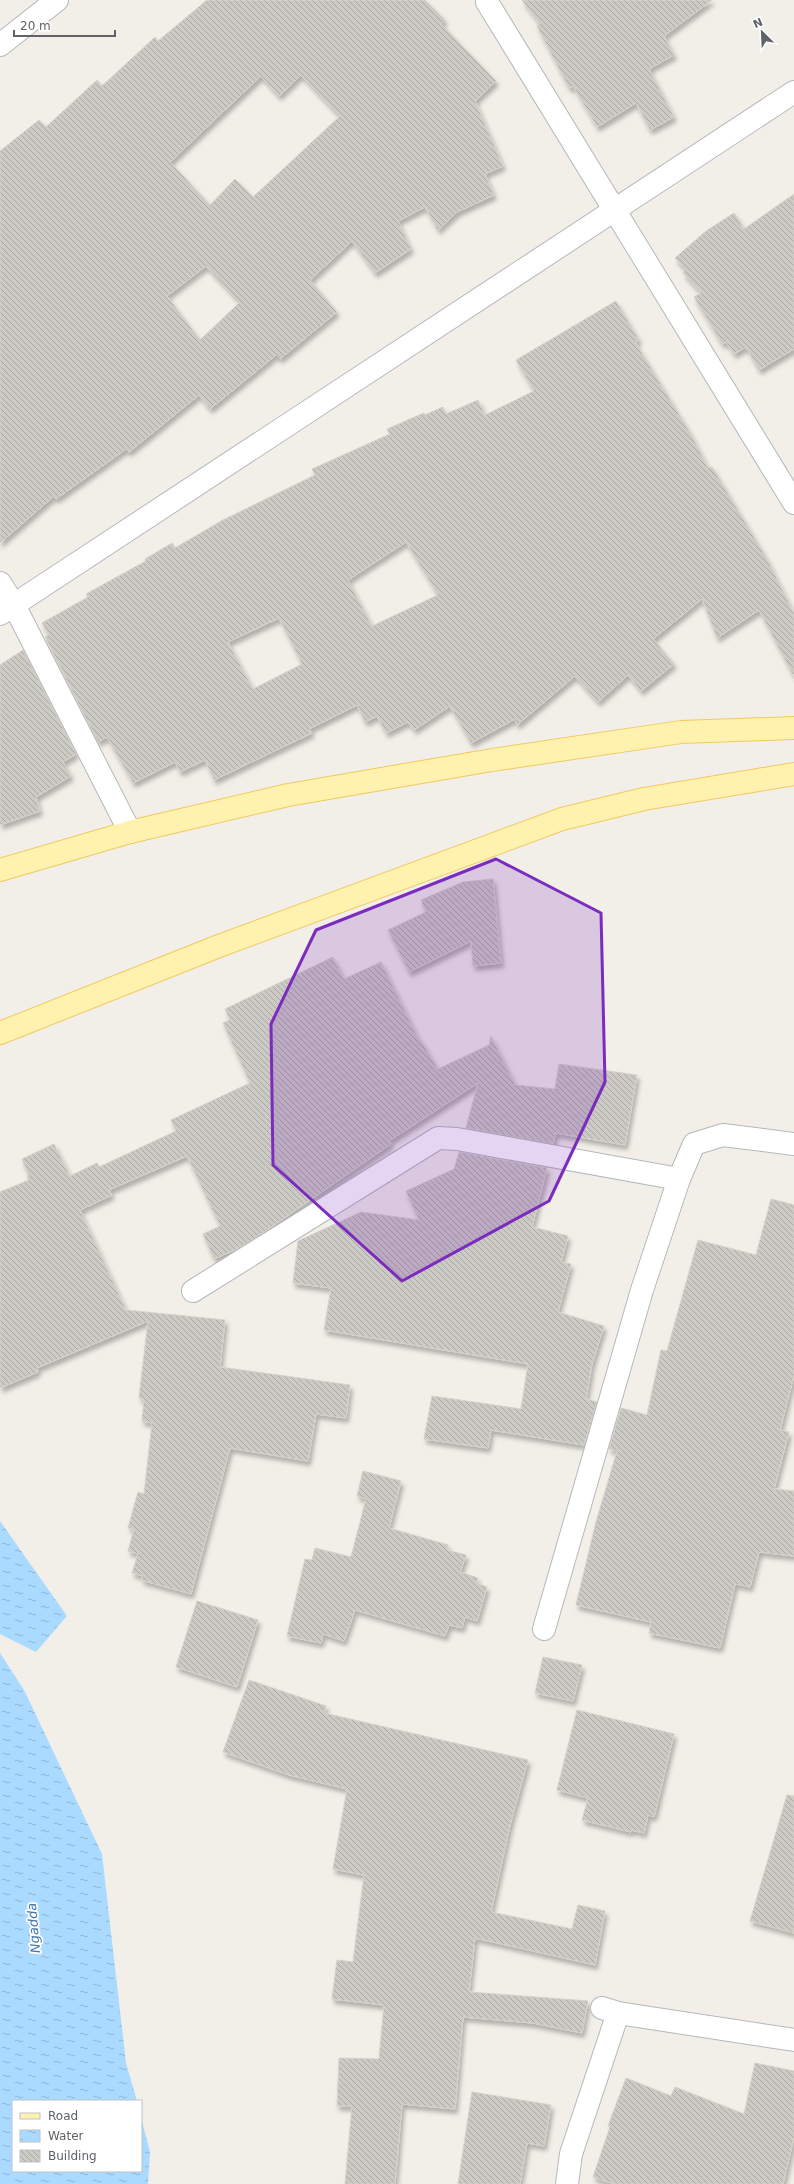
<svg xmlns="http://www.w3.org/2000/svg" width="794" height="2184" viewBox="0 0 794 2184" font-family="'DejaVu Sans',sans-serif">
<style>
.water{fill:url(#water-ripples)}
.building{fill:url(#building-back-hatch);stroke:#d6d1c6;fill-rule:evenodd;filter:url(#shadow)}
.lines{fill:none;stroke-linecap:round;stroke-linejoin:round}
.minor-casing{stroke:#b5b8bc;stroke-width:24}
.major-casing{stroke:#f2c960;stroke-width:24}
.minor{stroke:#fff;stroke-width:22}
.major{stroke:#fff2af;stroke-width:22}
.marked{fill:#7b2cbf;fill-opacity:0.2;stroke:#7b2cbf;stroke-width:3;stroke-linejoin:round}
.labels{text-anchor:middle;stroke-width:3.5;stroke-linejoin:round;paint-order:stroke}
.water-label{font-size:13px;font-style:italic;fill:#4174aa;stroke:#fff}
</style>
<defs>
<pattern id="water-ripples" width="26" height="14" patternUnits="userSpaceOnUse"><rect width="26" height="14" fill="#aadaff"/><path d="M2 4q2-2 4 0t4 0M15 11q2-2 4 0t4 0" fill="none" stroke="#8eb4d2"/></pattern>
<pattern id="building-back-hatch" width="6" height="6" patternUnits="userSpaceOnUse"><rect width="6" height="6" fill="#cccac5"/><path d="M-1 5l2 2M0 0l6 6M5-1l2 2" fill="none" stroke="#a9a8a4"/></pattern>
<filter id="shadow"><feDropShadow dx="2.5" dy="4.5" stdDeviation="2" flood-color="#0004"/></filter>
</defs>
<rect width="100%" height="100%" fill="#f1efe8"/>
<g class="water">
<polygon points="0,1521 67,1616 36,1652 0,1634"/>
<polygon points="0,1653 24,1690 102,1854 126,2063 137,2101 13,2101 13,2171 141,2171 141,2117 150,2152 148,2184 0,2184"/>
</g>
<g class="building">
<path d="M207,0H425L445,20L441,24L496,81L475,101L503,166L485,174L494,195L457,212L438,230L425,207L398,221L411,249L375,273L352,241L310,280L337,312L280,359L276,355L210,409L199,395L129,452L126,449L56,499L54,496L0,543V151L39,120L46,127L97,80L102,86L155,37L158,41ZM301,75L340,116L253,197L235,179L210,205L170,162L261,76L279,96ZM206,266L240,302L200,340L167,296Z"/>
<polygon points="522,0 712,0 664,36 674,55 649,69 674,117 650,130 636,103 597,127 573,86 569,88 537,26 540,24"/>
<polygon points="794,194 794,349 759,370 746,347 734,354 726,342 722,344 694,297 701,293 683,273 686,270 675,258 706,231 734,213 744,229"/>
<path d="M616,301L639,340L635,342L692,436L708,468L712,467L767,559L794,613V677L759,610L717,638L702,599L653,639L674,664L641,691L628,675L598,702L575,676L517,725L515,719L471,743L450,706L414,730L408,722L386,733L377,716L365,722L357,705L309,729L312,733L214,780L205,760L180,772L175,762L133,783L107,737L98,742L45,637L49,635L42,623L88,597L86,594L146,561L145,559L172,543L175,548L221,521L315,475L312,469L390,434L387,429L424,413L425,415L443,407L446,414L478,400L485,415L534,391L516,360ZM406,542L438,595L372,626L348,580ZM279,618L302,664L253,689L228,642Z"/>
<polygon points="23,650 76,754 63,762 71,776 36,797 40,811 0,825 0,665"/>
<polygon points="493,879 501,963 473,966 471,941 409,972 388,930 426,912 421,900 463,882"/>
<polygon points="333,957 344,979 381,962 419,1040 420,1039 438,1069 489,1045 491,1036 515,1085 555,1089 559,1064 637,1075 625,1145 556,1133 553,1144 466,1128 478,1083 389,1141 391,1144 258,1236 239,1248 214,1259 203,1234 220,1226 187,1156 109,1190 112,1195 80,1210 126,1310 225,1320 220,1367 350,1385 346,1418 316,1414 308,1461 230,1448 191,1594 141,1580 143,1576 132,1573 138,1554 128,1551 134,1529 128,1528 138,1492 144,1494 152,1423 142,1421 144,1399 139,1398 148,1321 37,1368 38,1372 0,1388 0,1192 29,1180 27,1177 29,1176 22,1159 54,1144 70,1176 97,1163 99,1167 176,1131 171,1120 250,1083 223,1023 230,1020 225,1009"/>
<polygon points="459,1152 547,1168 532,1227 568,1236 561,1262 571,1264 558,1312 604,1326 592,1364 586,1399 597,1402 584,1445 491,1430 488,1448 424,1439 432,1396 521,1409 528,1364 324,1330 331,1288 293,1283 298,1241 361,1212 419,1220 406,1191 454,1169"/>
<polygon points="771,1199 794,1205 794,1375 780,1430 789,1432 774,1489 794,1491 794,1556 759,1552 750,1587 735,1584 720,1648 649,1633 651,1622 576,1605 596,1522 617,1451 609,1449 621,1408 647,1415 661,1350 667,1351 698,1240 756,1255"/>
<polygon points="363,1471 401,1481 389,1528 448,1545 447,1550 466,1555 460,1572 478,1578 476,1583 487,1587 477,1621 465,1617 462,1628 449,1625 445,1636 355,1610 344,1641 323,1634 321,1643 287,1636 305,1559 312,1560 315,1548 351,1557 366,1499 357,1496"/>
<polygon points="197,1601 258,1620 237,1687 176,1667"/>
<polygon points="543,1657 582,1665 573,1701 535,1693"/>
<polygon points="249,1680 326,1706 324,1713 528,1760 510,1825 491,1912 572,1929 578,1905 605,1911 595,1965 475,1938 469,1992 588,2001 582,2033 533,2023 463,2017 455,2109 402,2104 395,2184 345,2184 352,2106 337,2106 339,2058 379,2059 384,2005 332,1999 337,1960 353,1962 364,1875 333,1869 347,1789 289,1775 223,1752"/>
<polygon points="577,1710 674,1734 654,1817 648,1815 644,1833 631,1830 631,1832 582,1820 588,1798 557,1790"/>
<polygon points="787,1795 794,1796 794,1933 750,1921"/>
<polygon points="755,2063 794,2071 794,2137 783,2184 615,2184 593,2177 610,2127 608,2126 626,2078 671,2096 675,2087 744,2114"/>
<polygon points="472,2092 551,2105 544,2146 527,2143 520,2184 458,2184"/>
</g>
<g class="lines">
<g class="minor-casing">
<g id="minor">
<polyline points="487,2 794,503"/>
<polyline points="0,45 57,0"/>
<polyline points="0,583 14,605 130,832"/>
<polyline points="0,614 794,92"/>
<polyline points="193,1291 438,1138 457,1139 679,1179"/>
<polyline points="544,1629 642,1290 679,1179 694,1144 723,1135 794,1144"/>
<polyline points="602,2008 618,2013 794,2040"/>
<polyline points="567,2184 571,2154 618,2013"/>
</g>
</g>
<g class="major-casing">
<g id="major">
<polyline points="0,870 130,832 288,795 492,760 681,732 794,728"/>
<polyline points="0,1033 219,946 562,819 644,799 794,774"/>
</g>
</g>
<use href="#minor" class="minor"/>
<use href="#major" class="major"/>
</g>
<path class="marked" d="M496,859L601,913L605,1082L549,1201L402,1281L273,1165L271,1024L316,930Z"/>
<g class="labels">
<g class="water-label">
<text transform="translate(33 1928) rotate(-95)" y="5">Ngadda</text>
</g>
</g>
<rect x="12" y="2100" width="130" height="72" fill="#ffffff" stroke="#bfc1c3"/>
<rect x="20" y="2113" width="20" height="6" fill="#fff2af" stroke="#bfc1c3"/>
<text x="48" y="2120" font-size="12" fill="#5f6368">Road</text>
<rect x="20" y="2130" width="20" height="12" fill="url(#water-ripples)" stroke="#bfc1c3"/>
<text x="48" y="2140" font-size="12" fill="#5f6368">Water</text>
<rect x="20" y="2150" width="20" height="12" fill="url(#building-back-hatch)" stroke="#bfc1c3"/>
<text x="48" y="2160" font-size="12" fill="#5f6368">Building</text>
<g transform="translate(762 32) rotate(336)" stroke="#ffffff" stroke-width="3" paint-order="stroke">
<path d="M0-3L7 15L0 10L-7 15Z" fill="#5f6368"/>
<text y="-6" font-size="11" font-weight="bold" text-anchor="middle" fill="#5f6368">N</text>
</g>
<path d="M14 30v6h101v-6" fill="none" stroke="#5f6368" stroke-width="2"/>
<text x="20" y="30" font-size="12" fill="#5f6368" stroke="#ffffff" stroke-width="3" paint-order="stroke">20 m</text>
</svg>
